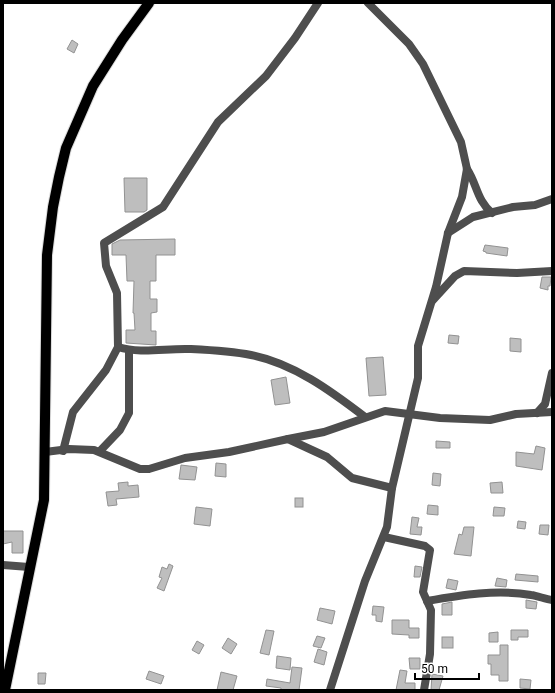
<svg xmlns="http://www.w3.org/2000/svg" width="555" height="693" viewBox="0 0 555 693" font-family="Roboto,sans-serif">
<style>
.building{fill:#bebebe;stroke:#929292}
.lines{fill:none;stroke-linecap:round;stroke-linejoin:round}
.major-casing{stroke:#dbdbdb;stroke-width:12}
.minor{stroke:#4e4e4e;stroke-width:8}
.major{stroke:#000;stroke-width:10}
</style>
<rect width="100%" height="100%" fill="#fff"/>
<g class="building">
<polygon points="72,40 78,44 74,53 67,49"/>
<polygon points="124,178 147,178 147,210 144,212 125,212"/>
<polygon points="175,239 175,255 156,255 156,281 150,281 150,299 157,299 157,312 151,313 151,331 156,331 156,345 126,343 126,330 135,330 134,313 133,313 134,281 127,281 126,255 112,255 112,244 120,240"/>
<polygon points="485,245 508,248 507,256 486,253 486,252 483,251"/>
<polygon points="542,277 551,277 550,286 548,286 548,290 540,288"/>
<polygon points="449,335 459,336 458,344 448,343"/>
<polygon points="510,338 521,339 521,352 510,351"/>
<polygon points="383,357 386,395 369,396 366,358"/>
<polygon points="286,377 290,403 275,405 271,380"/>
<polygon points="436,441 450,442 450,448 436,448"/>
<polygon points="536,446 545,448 542,470 516,466 516,452 534,454"/>
<polygon points="216,463 226,464 226,477 215,476"/>
<polygon points="181,465 197,467 195,480 179,479"/>
<polygon points="433,473 441,474 440,486 432,485"/>
<polygon points="128,482 128,486 138,485 139,497 116,499 117,505 108,506 106,492 119,491 118,483"/>
<polygon points="502,482 503,493 491,493 490,483"/>
<rect x="295" y="498" width="8" height="9"/>
<polygon points="428,505 438,506 438,515 427,514"/>
<polygon points="196,507 212,509 210,526 194,524"/>
<polygon points="494,507 505,508 504,516 493,516"/>
<polygon points="412,517 419,518 417,527 422,527 421,535 410,534"/>
<polygon points="518,521 526,522 525,529 517,528"/>
<polygon points="540,525 549,525 548,535 539,534"/>
<polygon points="464,527 474,527 471,556 454,554 459,534 462,535"/>
<polygon points="3,531 23,531 23,553 12,553 12,542 3,544"/>
<polygon points="169,564 173,566 164,591 157,588 162,578 159,577 162,567 167,569"/>
<polygon points="415,566 422,567 420,577 414,577"/>
<polygon points="516,574 538,576 538,582 515,580"/>
<polygon points="497,578 507,580 506,587 495,586"/>
<polygon points="448,579 458,581 456,590 446,588"/>
<polygon points="526,600 537,602 536,609 526,608"/>
<polygon points="452,602 452,615 442,615 442,604"/>
<polygon points="373,606 384,607 382,622 376,621 376,615 372,615"/>
<polygon points="320,608 335,611 332,624 317,620"/>
<polygon points="392,620 409,620 409,628 419,628 419,638 409,638 409,635 392,634"/>
<polygon points="266,630 274,631 269,655 260,653"/>
<polygon points="511,630 528,630 528,637 518,637 518,640 511,640"/>
<polygon points="498,632 498,642 489,642 489,633"/>
<polygon points="317,636 325,638 321,648 313,646"/>
<rect x="442" y="637" width="11" height="11"/>
<polygon points="228,638 237,644 231,654 222,648"/>
<polygon points="197,641 204,645 199,654 192,650"/>
<polygon points="500,645 508,645 508,681 499,681 499,675 491,675 491,664 488,664 488,655 500,655"/>
<polygon points="318,649 327,652 324,665 314,662"/>
<polygon points="277,656 291,658 290,670 276,668"/>
<polygon points="409,658 420,658 420,669 410,669"/>
<polygon points="292,667 302,668 299,690 281,690 281,688 266,686 267,679 290,683"/>
<polygon points="400,670 407,671 405,683 415,683 415,690 396,690"/>
<polygon points="149,671 164,676 161,684 146,679"/>
<polygon points="221,672 237,676 233,690 217,690"/>
<polygon points="38,673 46,673 45,684 38,684"/>
<polygon points="432,674 443,676 439,690 431,690"/>
<polygon points="520,679 531,680 530,689 520,688"/>
</g>
<g class="lines">
<g class="major-casing">
<polyline id="major" points="5,690 44,500 47,255 53,207 59,177 66,148 93,86 122,40 149,3"/>
</g>
<g class="minor">
<path d="M467,169C477,184 477,201 492,213"/>
<polyline points="448,233 473,217 513,207 535,205 552,199"/>
<polyline points="433,300 455,276 464,271 517,273 552,271"/>
<path d="M118,347C141,354 166,348 190,349C210,350 231,351 251,355C293,363 331,391 365,417"/>
<polyline points="537,413 545,404 552,373"/>
<polyline points="288,439 324,432 385,411 440,418 490,420 516,414 552,412"/>
<polyline points="63,451 73,412 106,370 118,347 117,293 106,266 104,243 163,207 218,122 266,76 295,38 318,3"/>
<polyline points="100,451 120,430 129,413 129,351"/>
<polyline points="45,452 69,449 94,450 140,469 149,469 185,458 229,452 288,439 327,457 352,478 392,488"/>
<polyline points="384,537 425,546 430,550 423,592 431,610 430,654 424,690"/>
<polyline points="3,565 29,567"/>
<path d="M427,601C461,595 497,589 531,595C538,596 545,599 552,600"/>
<polyline points="330,690 365,581 387,527 392,488 418,378 418,346 436,287 448,233 462,197 467,169 461,142 423,64 409,44 368,3"/>
</g>
<use href="#major" class="major"/>
</g>
<rect width="555" height="693" fill="none" stroke="#000000" stroke-width="8"/>
<path d="M415 673v6h64v-6" fill="none" stroke="#000000" stroke-width="2"/>
<text x="421" y="673" font-size="12" fill="#000000" stroke="#ffffff" stroke-width="3" paint-order="stroke">50 m</text>
</svg>
